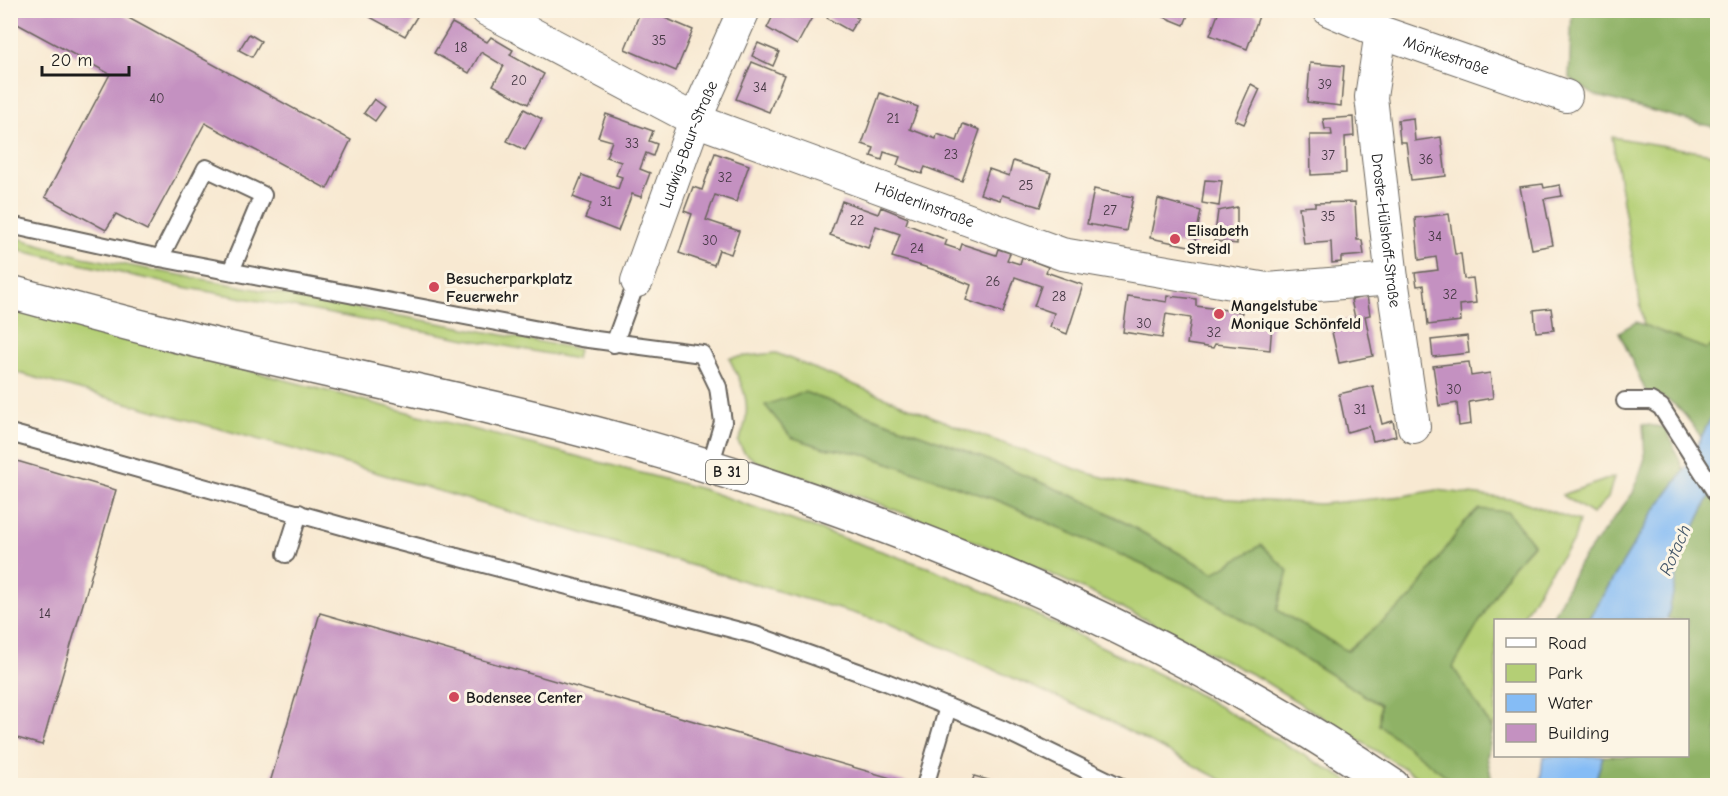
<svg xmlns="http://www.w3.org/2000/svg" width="1728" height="796" viewBox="0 0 1728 796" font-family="'Comic Neue',sans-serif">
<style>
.green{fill:#b4cf75;stroke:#687648;stroke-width:1.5}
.forest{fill:#8fb266;stroke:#566741;stroke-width:1.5}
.water{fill:#85bcf5;stroke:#506c88;stroke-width:1.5}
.building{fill:#c491c1}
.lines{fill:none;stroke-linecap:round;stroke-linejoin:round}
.lane-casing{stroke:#69645c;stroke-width:20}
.street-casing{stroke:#69645c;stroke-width:34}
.primary-casing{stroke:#69645c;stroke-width:36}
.lane{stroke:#fff;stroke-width:16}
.street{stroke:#fff;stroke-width:32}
.primary{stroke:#fff;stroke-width:33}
.poi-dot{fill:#d1495b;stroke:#fcf5e5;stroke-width:2}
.labels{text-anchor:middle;stroke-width:6;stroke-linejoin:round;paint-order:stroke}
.number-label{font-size:14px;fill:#463945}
.shield{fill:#fcf5e5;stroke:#5f5d58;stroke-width:1.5}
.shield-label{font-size:15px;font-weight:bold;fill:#1c1c1c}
.street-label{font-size:16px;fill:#1c1c1c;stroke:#fcf5e5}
.poi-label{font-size:16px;font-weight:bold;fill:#1c1c1c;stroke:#fcf5e5;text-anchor:start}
.water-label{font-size:18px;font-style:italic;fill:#415468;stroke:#fcf5e5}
</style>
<rect width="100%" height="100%" fill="#fcf5e5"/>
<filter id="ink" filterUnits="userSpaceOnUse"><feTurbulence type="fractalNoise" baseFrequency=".0167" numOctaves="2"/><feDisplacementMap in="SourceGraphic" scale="12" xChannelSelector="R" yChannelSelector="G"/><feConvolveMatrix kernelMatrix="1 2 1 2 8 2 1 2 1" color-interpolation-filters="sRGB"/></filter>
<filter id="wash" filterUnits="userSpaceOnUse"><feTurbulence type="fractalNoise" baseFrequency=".008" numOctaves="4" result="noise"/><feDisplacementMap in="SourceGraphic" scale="24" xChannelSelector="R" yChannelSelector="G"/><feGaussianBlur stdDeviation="1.35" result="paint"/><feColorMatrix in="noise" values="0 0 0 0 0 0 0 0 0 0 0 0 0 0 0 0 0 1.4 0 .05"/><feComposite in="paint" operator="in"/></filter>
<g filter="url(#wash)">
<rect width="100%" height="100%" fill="#f8e9d2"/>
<g class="green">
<polygon points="1612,137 1717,155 1717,344 1706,349 1644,326"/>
<polygon points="11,236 83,257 578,349 576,359 189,288 26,252 11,246"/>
<polygon points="10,308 702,489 933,569 1020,607 1185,687 1356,785 1231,785 1102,717 890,624 354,466 11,371"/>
<path d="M776,353L963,429L1087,473L1141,487L1193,497L1320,504L1403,496L1437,490L1518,500L1579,521L1574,540L1547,576L1521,620H1496V717L1493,730L1452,667L1509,571L1533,545L1479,509L1464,523L1411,598L1347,651L1277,610L1288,571L1214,573L1092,504L964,450L804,392L824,448L860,453L1002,502L1183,583L1380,705L1379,725L1458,785H1431L1259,678L1115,604L1023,561L875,502L757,462L744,452L738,442C755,409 744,388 729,358Z"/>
<polygon points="1614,477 1608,498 1592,514 1562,495"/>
</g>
<g class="forest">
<polygon points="1572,11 1717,11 1717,128 1594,95 1569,78"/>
<path d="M1636,322L1706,349L1717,344V406L1701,437C1684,413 1676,399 1646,392L1619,332Z"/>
<polygon points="804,392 964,450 1092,504 1214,573 1261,545 1288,571 1277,610 1347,651 1411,598 1464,523 1479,509 1508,512 1533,544 1509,571 1453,667 1493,730 1487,757 1493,785 1458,785 1379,725 1380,705 1183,583 1002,502 860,453 824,448 791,437 765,405"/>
<polygon points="1643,424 1666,428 1684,471 1653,513 1588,620 1551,620 1579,564 1633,493 1645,458"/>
<polygon points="1717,481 1717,785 1594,786 1603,756 1688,756 1688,620 1667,620 1682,554"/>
</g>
<g class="water">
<polygon points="1717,406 1717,481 1682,554 1667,620 1588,620 1653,513 1684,471"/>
<polygon points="1543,756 1603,756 1594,785 1540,785"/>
</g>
<g id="blocks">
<g class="building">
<polygon points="10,10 114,10 351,140 327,189 205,123 147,230 116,214 106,230 45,197 110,74 10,20"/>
<polygon points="374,10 421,10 405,36 370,17"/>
<polygon points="641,10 669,10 665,18 693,30 676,71 625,49"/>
<polygon points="776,10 816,10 797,45 767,28"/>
<polygon points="832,10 845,10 858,18 850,31 827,18"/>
<polygon points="1147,10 1190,10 1184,25"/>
<polygon points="1208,10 1246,10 1259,16 1247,49 1210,35 1218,14"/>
<polygon points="452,23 487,42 491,37 513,50 510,55 544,74 528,104 493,85 504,66 481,52 469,73 434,53"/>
<polygon points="249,34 261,41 252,57 239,50"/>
<polygon points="758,43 779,52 773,66 752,56"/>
<polygon points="752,62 784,75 769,112 736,99"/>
<polygon points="1310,63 1344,66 1341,106 1307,102"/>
<polygon points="1251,84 1260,89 1244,124 1235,120"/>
<polygon points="880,93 918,107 910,129 936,139 937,134 957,141 963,124 980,130 962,181 925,167 922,174 897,165 900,157 884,152 882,160 871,156 874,148 862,144"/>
<polygon points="374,99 385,107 375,121 364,113"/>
<polygon points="524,109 542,119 525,150 507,141"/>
<polygon points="606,114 653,131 649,141 657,144 653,156 646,153 640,169 650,173 641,197 632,194 618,231 585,218 591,204 573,197 582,175 618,189 622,177 616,175 621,162 606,157 612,141 598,137"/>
<polygon points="1353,117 1354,136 1345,137 1346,173 1311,175 1310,135 1332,135 1331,129 1325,129 1323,119"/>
<polygon points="1413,118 1415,141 1441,137 1446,176 1411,180 1406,142 1400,142 1398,120"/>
<polygon points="715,153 749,165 736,202 715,195 706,220 739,231 731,254 719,250 714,265 679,253 692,214 684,211 693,187 702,190"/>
<polygon points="1013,161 1051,173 1040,207 1002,195 1000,200 980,194 989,169 1009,176"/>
<polygon points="1205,180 1222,181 1219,206 1202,203"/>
<polygon points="1543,184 1544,188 1560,185 1562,196 1544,199 1553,245 1532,249 1520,187"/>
<polygon points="1094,189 1133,197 1126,231 1087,224"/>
<polygon points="1158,199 1201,211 1194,247 1150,238"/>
<polygon points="842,201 878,214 881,207 908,218 906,224 947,240 945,245 960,250 962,244 996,255 998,249 1010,253 1007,260 1020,264 1022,257 1048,267 1046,272 1083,285 1067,334 1050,327 1054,313 1034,306 1041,286 1015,277 1003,313 966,300 971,285 935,270 892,257 900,234 876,226 868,248 830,235"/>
<polygon points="1355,202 1357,240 1362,240 1364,255 1341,257 1341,262 1332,263 1331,242 1304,244 1299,207 1315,206 1315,203"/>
<polygon points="1237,207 1237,244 1214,241 1218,211"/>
<polygon points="1449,214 1455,254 1461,254 1464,279 1473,278 1476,303 1460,305 1461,321 1428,325 1424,285 1417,286 1415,273 1438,270 1436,257 1419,260 1415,218"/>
<polygon points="1128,296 1167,302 1168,296 1196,299 1196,306 1242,312 1241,320 1272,323 1270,350 1215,344 1213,348 1187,344 1191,318 1166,314 1162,338 1123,332"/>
<polygon points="1367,296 1370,315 1365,316 1373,356 1339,363 1330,323 1355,318 1351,300"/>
<polygon points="1551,308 1554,330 1536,332 1534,310"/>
<polygon points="1467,336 1469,353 1433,357 1431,340"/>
<polygon points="1469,362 1471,376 1490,373 1493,398 1469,402 1471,424 1459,426 1457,403 1439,406 1433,366"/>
<polygon points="1373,386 1382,424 1393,421 1396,436 1373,441 1369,426 1347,432 1339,394"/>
<polygon points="10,459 116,490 42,745 10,736"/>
<polygon points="320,613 915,785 915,786 269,786"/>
<polygon points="974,776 1006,785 1006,786 971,786"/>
</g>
</g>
</g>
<g filter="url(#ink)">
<use href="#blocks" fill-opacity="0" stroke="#69645c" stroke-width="1.5"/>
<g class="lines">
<g class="lane-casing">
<g id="lane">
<polyline points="10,225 160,258 581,338 702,354 718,387 723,422 710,466"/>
<polyline points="160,258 206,168 263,195 231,271"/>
<polyline points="614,344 637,281"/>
<polyline points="1625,401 1651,401 1661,407 1718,496"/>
<polyline points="10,433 392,540 755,635 886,682 1002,729 1119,786"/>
<polyline points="286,554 299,513"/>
<polyline points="925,786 948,707"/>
</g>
</g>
<g class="street-casing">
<g id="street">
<path id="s1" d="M487,10L695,120L1062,254L1267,289L1392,279"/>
<path id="s2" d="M1329,10L1381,32L1566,96"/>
<path id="s3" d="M1381,32L1371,97L1392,279L1414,427"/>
<path id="s4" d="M637,281L695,120L744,10"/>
</g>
</g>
<g class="primary-casing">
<path id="primary" d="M10,292C58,305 106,318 154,330C312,370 474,399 631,443C899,519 1162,629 1393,786"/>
</g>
<use href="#lane" class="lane"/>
<use href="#street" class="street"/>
<use href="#primary" class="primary"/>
</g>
</g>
<g class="poi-dot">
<circle cx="1175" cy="239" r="6"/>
<circle cx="434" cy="287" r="6"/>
<circle cx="1219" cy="314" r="6"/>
<circle cx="454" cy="697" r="6"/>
</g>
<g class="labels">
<g class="number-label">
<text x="659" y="45">35</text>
<text x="461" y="52">18</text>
<text x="519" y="85">20</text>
<text x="1325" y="89">39</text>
<text x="760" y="92">34</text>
<text x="157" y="103">40</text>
<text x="893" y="123">21</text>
<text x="632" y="148">33</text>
<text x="951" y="159">23</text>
<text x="1328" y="160">37</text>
<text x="1426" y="164">36</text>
<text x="725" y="182">32</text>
<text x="1026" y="190">25</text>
<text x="606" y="206">31</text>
<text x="1110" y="215">27</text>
<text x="1328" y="221">35</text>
<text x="857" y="225">22</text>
<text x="1435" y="241">34</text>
<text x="710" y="245">30</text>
<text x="917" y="253">24</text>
<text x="993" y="286">26</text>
<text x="1450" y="299">32</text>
<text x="1059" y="301">28</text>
<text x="1144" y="328">30</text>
<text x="1214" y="337">32</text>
<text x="1454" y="394">30</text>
<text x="1360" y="414">31</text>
<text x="45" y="618">14</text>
</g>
<rect class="shield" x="706" y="460" width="42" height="24" rx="4.5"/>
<g class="shield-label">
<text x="727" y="477">B 31</text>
</g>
<g class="street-label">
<text dy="6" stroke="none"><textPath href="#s2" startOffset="126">Mörikestraße</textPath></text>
<text dy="6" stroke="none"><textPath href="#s4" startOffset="146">Ludwig-Baur-Straße</textPath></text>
<text dy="6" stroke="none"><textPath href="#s1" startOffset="480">Hölderlinstraße</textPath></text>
<text dy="6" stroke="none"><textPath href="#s3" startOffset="200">Droste-Hülshoff-Straße</textPath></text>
</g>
<g class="poi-label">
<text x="1187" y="236">Elisabeth<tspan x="1187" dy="18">Streidl</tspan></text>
<text x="446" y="284">Besucherparkplatz<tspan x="446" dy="18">Feuerwehr</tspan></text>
<text x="1231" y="311">Mangelstube<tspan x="1231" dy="18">Monique Schönfeld</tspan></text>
<text x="466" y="703">Bodensee Center</text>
</g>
<g class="water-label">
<text transform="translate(1675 550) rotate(-66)" y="6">Rotach</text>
</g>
</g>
<rect width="1728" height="796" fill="none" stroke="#fcf5e5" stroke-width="36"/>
<rect x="1494" y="619" width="195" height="138" fill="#fcf5e5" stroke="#a29e95" stroke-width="1.5"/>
<rect x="1506" y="638" width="30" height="9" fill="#ffffff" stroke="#a29e95" stroke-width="1.5"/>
<text x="1548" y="649" font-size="18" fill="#1c1c1c">Road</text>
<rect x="1506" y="664" width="30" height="18" fill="#b4cf75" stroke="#a29e95" stroke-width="1.5"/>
<text x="1548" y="679" font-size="18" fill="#1c1c1c">Park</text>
<rect x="1506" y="694" width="30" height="18" fill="#85bcf5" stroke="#a29e95" stroke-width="1.5"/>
<text x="1548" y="709" font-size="18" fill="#1c1c1c">Water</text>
<rect x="1506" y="724" width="30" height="18" fill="#c491c1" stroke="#a29e95" stroke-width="1.5"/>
<text x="1548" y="739" font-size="18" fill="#1c1c1c">Building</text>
<path d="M42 66v9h87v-9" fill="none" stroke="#1c1c1c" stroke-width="3"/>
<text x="51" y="66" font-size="18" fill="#1c1c1c" stroke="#fcf5e5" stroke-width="4.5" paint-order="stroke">20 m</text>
</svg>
